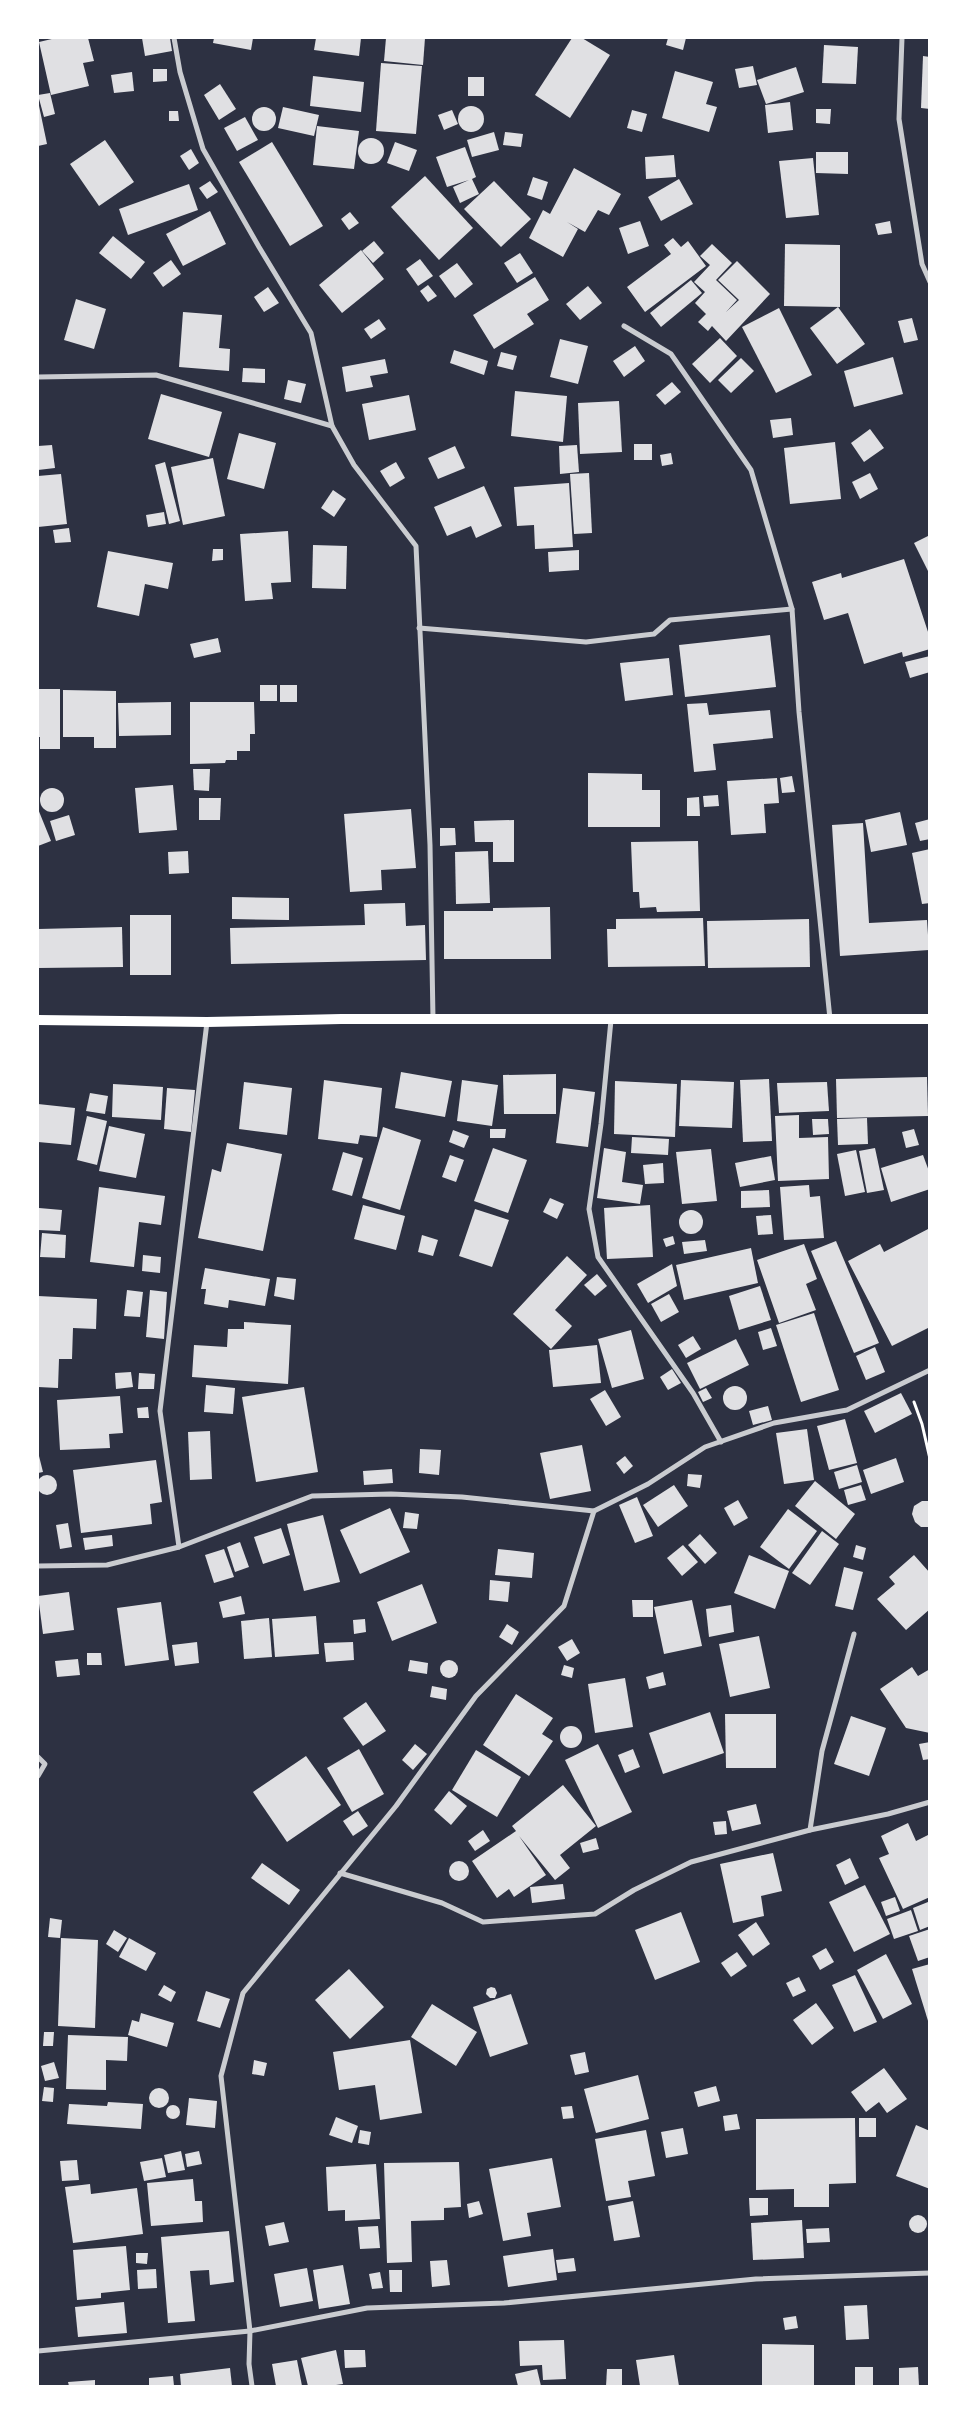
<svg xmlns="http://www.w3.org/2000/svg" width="967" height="2424" viewBox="0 0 967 2424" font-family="Arial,sans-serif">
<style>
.building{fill:#e0e0e3}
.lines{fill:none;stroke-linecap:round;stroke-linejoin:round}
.path{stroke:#fff;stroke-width:3}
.minor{stroke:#caccd0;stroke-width:5}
.secondary{stroke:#fff;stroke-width:10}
</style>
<rect width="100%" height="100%" fill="#2d3142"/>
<g class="building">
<polygon points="56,38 88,38 94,61 83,63 89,86 51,95 39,42"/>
<polygon points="142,38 170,38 172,51 145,56"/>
<polygon points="214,38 253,38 251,50 213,43"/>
<polygon points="316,38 361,38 359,56 314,50"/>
<polygon points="386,38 425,38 423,65 384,61"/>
<polygon points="572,38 582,38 610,55 570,118 535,95"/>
<polygon points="668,38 686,38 683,50 666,45"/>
<polygon points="824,45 858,47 856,84 822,83"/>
<polygon points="923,56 930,57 930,109 921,108"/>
<polygon points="381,63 422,66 416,134 376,131"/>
<polygon points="753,66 757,85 739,88 735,69"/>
<polygon points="796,67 804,92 766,104 757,80"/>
<polygon points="153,69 167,69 167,81 153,82"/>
<polygon points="675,71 713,82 706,104 717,107 709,132 662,118"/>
<polygon points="132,72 134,91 114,93 111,75"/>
<polygon points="313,76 364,82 361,112 310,106"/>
<rect x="468" y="77" width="16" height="19"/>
<polygon points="220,84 236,109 219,120 204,95"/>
<polygon points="50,93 55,114 44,117 38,95"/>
<polygon points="38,101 47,144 38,146"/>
<polygon points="790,102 793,130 768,133 765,105"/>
<circle cx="471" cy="119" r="13"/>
<polygon points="283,107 319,115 314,136 278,128"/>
<circle cx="264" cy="119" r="12"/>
<polygon points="816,109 831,109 830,124 816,123"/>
<polygon points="452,110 458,124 444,130 438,115"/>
<polygon points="632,110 647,114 642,132 627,128"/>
<polygon points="169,111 178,111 179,121 169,121"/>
<polygon points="245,117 258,140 237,151 224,128"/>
<polygon points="317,126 359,131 354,169 313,165"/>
<polygon points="494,132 499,150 472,157 467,140"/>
<polygon points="505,132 523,134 521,147 503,145"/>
<circle cx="371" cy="151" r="13"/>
<polygon points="105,140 134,182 99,206 70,164"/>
<polygon points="272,142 323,226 290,246 239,162"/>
<polygon points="395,142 417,150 409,171 387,163"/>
<polygon points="465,147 476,177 472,179 479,194 460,203 453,187 469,180 447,187 436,157"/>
<polygon points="191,149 199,163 189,170 180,156"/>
<polygon points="816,152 848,152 848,174 816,173"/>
<polygon points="674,155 676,177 646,179 645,157"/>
<polygon points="813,158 819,215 786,218 779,161"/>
<polygon points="574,168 621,194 609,215 598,210 585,232 567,222 578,229 563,257 529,238 543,210 550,214"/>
<polygon points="425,176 473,228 439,260 391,207"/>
<polygon points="533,177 548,182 542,200 527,195"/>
<polygon points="679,179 693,204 661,221 648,197"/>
<polygon points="210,181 218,192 207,199 199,188"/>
<polygon points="494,181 531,219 501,247 464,209"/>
<polygon points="189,184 198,210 128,235 119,209"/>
<polygon points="210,211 226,244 183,266 166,234"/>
<polygon points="350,212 359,223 349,230 341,219"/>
<polygon points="640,221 649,246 628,254 619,228"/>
<polygon points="890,221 892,233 878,235 875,224"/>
<polygon points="113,236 145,262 131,279 99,253"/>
<polygon points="673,238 681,247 688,241 706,266 645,312 627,287 671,254 664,245"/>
<polygon points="374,241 384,253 373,263 362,251"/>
<polygon points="712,244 732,263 716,280 737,300 726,312 739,300 718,280 737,261 770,294 726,341 712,326 708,331 698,322 706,314 695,303 705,292 694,282 710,265 700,256"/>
<polygon points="785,244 840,245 840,307 784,306"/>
<polygon points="361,250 384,279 342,313 319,285"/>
<polygon points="520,253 533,273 517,283 504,263"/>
<polygon points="420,259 433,276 418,286 406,269"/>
<polygon points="171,260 181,274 163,287 153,273"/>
<polygon points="457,263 473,284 455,298 439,276"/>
<polygon points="535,277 549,300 527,314 534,324 494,349 473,315"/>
<polygon points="691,280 702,293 661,327 650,313"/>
<polygon points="428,285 437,296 428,302 420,291"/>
<polygon points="588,286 602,303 580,320 566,304"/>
<polygon points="268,287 279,303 264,312 254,297"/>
<polygon points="76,299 106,309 94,349 64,340"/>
<polygon points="838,307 865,344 837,364 810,328"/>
<polygon points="779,308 812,375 776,393 742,327"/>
<polygon points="183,312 222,315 219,348 230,349 229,371 179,367"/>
<polygon points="912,318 918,340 904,343 898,321"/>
<polygon points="379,319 386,329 371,339 364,329"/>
<polygon points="720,338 737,356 710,383 692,364"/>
<polygon points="560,339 588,346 578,384 550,377"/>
<polygon points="635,346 645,361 624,377 613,361"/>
<polygon points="454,350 488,361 484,375 450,363"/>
<polygon points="501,352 517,356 513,370 497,366"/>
<polygon points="893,357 903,394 854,407 844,371"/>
<polygon points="741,358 754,371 731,393 718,380"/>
<polygon points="385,359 388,373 370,376 373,387 346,392 342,367"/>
<polygon points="243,368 265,369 265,383 242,382"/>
<polygon points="288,380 306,384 301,403 284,399"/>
<polygon points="672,382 681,392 665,405 656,395"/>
<polygon points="515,391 567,396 563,442 511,436"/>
<polygon points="161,394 222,412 209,457 148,439"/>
<polygon points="409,395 416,430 369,440 362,404"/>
<polygon points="619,401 622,452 580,454 578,403"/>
<polygon points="791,418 793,435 773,438 770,420"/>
<polygon points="870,429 884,448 864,462 851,443"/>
<polygon points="239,433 276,443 264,489 227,479"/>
<polygon points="835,442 841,499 790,504 784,448"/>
<rect x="634" y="444" width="18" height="16"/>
<polygon points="52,445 55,468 38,470 38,446"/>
<polygon points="577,445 579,472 560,474 559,446"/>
<polygon points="455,446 465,468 438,479 428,458"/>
<polygon points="671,453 673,464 662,466 660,455"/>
<polygon points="213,458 225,516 183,525 171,467"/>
<polygon points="165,462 180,521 169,524 155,465"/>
<polygon points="396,462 405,478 390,487 380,471"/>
<polygon points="589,473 592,533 574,534 570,474"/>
<polygon points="870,473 878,489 860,499 852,482"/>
<polygon points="61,474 67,524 38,527 38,476"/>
<polygon points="569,483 573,547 535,549 534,525 517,526 514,487"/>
<polygon points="484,486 502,526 476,538 471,526 447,536 434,507"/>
<polygon points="333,490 346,499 334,517 321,508"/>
<polygon points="164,512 166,524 148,527 146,515"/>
<polygon points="69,528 71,542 55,543 53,530"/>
<polygon points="288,531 291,582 271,583 273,599 245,601 240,534"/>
<polygon points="930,535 930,575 914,543"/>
<polygon points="313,545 347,546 346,589 312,588"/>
<polygon points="213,549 223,549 223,560 212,561"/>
<polygon points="579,550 579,570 549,572 548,552"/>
<polygon points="108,551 173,563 168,589 145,584 139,616 97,607"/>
<polygon points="904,559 930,638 930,649 903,657 902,652 864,664 848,613 824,620 812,582 841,573 842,578"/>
<polygon points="770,635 776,687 685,697 679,645"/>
<polygon points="218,638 221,652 194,658 190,644"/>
<polygon points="930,656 930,672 910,678 905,662"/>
<polygon points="669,658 673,695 625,701 620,663"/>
<rect x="260" y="685" width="17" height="16"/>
<rect x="280" y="685" width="17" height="17"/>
<polygon points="38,689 60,689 60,749 40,749 40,737 38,737"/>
<polygon points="63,690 116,691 116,748 94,748 94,737 63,737"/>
<polygon points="171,702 171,735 119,736 118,703"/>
<polygon points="190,702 254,702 255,734 250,734 250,751 237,751 237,760 226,760 225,763 190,764"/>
<polygon points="707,703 709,715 770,710 773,738 713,744 716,770 694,772 687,704"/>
<polygon points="193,769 210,769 209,791 194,790"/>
<polygon points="588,773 642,774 642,790 660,790 660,827 588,827"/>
<polygon points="792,776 795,792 782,793 780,778"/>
<polygon points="777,778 779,803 764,804 766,833 731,835 727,781"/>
<polygon points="173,785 177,830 139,833 135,788"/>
<circle cx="52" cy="800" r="12"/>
<polygon points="718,795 719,806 704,807 703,796"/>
<polygon points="699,797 700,816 687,816 687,798"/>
<polygon points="199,798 221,798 220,820 199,820"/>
<polygon points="38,809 51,841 38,846"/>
<polygon points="411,809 416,868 381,870 382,890 350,892 344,814"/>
<polygon points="900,812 907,845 871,852 865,820"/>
<polygon points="69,815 75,835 56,841 50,821"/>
<polygon points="930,819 930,839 920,841 915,823"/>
<polygon points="514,820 514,862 493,862 493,842 475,842 474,821"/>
<polygon points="863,823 869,923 927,920 929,950 840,956 832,825"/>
<polygon points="440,828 455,828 456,845 440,846"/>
<polygon points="698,841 700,911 657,912 656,907 640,908 639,892 633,892 631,842"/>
<polygon points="930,849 930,903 922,904 912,853"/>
<polygon points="188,851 189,873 169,874 168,852"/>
<polygon points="488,851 490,903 456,904 455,852"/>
<polygon points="232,897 289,898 289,920 232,919"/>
<polygon points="405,903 406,926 425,925 426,960 231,964 230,928 365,925 364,904"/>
<polygon points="550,907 551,959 444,959 444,911 493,911 493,908"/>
<rect x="130" y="915" width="41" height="60"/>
<polygon points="703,918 705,966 608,967 607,929 616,929 616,919"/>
<polygon points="809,919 810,967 708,968 707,921"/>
<polygon points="122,927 123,967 38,968 38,929"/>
<polygon points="401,1072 452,1081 445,1117 395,1108"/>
<polygon points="556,1074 556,1114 504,1114 503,1075"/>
<polygon points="927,1077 928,1116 837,1118 836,1079"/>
<polygon points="769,1079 772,1141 743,1142 740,1080"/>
<polygon points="324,1080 382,1088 377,1137 360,1135 358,1144 318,1139"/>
<polygon points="462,1080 498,1085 492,1126 457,1121"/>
<polygon points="681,1080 734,1082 732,1128 679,1126"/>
<polygon points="615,1081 677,1084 675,1137 614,1134"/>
<polygon points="244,1082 292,1088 287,1135 239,1129"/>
<polygon points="827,1082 829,1111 779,1113 777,1083"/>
<polygon points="113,1084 163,1087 161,1120 112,1117"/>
<polygon points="167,1088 195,1090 191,1132 164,1129"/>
<polygon points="563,1088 595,1092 588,1147 556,1143"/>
<polygon points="90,1093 108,1096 105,1114 86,1111"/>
<polygon points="38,1104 75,1108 71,1145 38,1142"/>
<polygon points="799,1115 799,1138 828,1137 829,1179 778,1181 775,1116"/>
<polygon points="87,1116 107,1121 97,1165 77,1160"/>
<polygon points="867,1118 868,1144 838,1145 837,1119"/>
<polygon points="812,1119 828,1119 829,1134 813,1135"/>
<polygon points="109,1126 145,1134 136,1178 99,1171"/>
<polygon points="383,1127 421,1140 400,1210 362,1198"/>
<polygon points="490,1129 506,1129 505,1138 490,1138"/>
<polygon points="914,1129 919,1145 906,1148 902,1132"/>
<polygon points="453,1130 469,1136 464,1148 449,1142"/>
<polygon points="632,1137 669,1139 668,1155 631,1153"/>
<polygon points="227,1143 282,1154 263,1251 198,1238 212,1169 221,1172"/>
<polygon points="493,1148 527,1160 508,1213 474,1201"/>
<polygon points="604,1148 626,1152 622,1182 643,1185 640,1204 597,1198"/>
<polygon points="875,1148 884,1190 867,1193 859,1151"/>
<polygon points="711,1149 717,1201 682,1204 676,1152"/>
<polygon points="856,1150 865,1192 845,1196 837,1154"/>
<polygon points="343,1152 363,1158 352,1196 332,1190"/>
<polygon points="450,1155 464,1160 456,1182 442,1177"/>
<polygon points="923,1155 930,1174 930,1189 891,1202 881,1168"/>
<polygon points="771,1156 775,1180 740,1187 735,1163"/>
<polygon points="663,1163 664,1183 645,1184 643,1165"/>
<polygon points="809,1185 810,1197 820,1196 824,1238 784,1240 780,1187"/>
<polygon points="99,1187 165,1196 161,1225 139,1222 134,1267 90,1262"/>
<polygon points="769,1190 770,1207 741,1208 741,1191"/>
<polygon points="550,1198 564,1204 557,1219 543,1212"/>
<polygon points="363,1205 405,1216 396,1250 354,1239"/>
<polygon points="650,1205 653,1257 607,1259 604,1208"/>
<polygon points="39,1208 62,1210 60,1231 38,1230"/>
<polygon points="475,1209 509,1220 492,1267 459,1256"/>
<circle cx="691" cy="1222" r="12"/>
<polygon points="771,1215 773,1234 758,1235 756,1216"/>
<polygon points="930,1228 930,1327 892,1346 848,1261 880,1244 884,1252"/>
<polygon points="42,1233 66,1235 65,1258 40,1257"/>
<polygon points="422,1235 438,1240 433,1256 418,1252"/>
<polygon points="673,1236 675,1244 666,1247 663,1239"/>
<polygon points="705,1240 707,1251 684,1254 682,1242"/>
<polygon points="836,1241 879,1343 854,1353 811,1251"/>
<polygon points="804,1244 817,1279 806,1284 816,1310 779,1323 757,1260"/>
<polygon points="751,1248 758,1283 684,1300 676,1265"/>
<polygon points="143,1255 161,1257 160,1273 142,1271"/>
<polygon points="567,1256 587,1275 555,1310 572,1326 551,1349 513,1314"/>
<polygon points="672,1264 677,1286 648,1303 637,1284"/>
<polygon points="205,1268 270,1279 265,1306 229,1300 228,1308 204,1304 206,1289 201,1289"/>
<polygon points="597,1274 607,1286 595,1296 584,1285"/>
<polygon points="277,1277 296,1279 294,1300 274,1296"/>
<polygon points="760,1286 771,1320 739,1330 729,1296"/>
<polygon points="127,1290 143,1292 140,1317 124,1316"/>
<polygon points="150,1290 167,1292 164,1339 146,1337"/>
<polygon points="669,1294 679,1312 661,1322 651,1304"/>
<polygon points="38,1296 97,1299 96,1329 73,1328 72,1359 59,1359 58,1388 38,1387"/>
<polygon points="814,1313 839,1390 801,1402 776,1325"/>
<polygon points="244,1322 291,1325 288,1384 192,1377 194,1345 227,1347 228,1329 244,1329"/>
<polygon points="771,1328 777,1346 763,1350 758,1332"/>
<polygon points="631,1330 644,1379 612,1388 598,1339"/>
<polygon points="693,1336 701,1349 686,1358 678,1345"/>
<polygon points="736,1339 749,1365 700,1389 687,1363"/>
<polygon points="597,1345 601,1383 553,1387 549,1350"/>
<polygon points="875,1347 885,1372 866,1380 856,1356"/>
<polygon points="672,1369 681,1383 668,1390 660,1377"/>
<polygon points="131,1372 133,1387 116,1389 115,1373"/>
<polygon points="139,1373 155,1374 154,1389 138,1389"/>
<polygon points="206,1385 235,1388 233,1414 204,1412"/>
<circle cx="735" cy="1398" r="12"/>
<polygon points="304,1387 318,1472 256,1482 242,1397"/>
<polygon points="706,1388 712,1398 703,1402 698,1392"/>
<polygon points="605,1390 621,1417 606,1426 590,1399"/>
<polygon points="901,1393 912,1414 875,1433 864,1411"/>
<polygon points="120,1396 123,1433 109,1434 110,1448 60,1450 57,1400"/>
<polygon points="768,1406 772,1420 753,1425 749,1411"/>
<polygon points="148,1407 149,1418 138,1418 137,1408"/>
<polygon points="845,1419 857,1463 829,1470 817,1426"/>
<polygon points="807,1429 814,1480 784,1484 776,1433"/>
<polygon points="210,1431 212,1479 190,1480 188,1432"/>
<polygon points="582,1445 591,1491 550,1499 540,1453"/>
<polygon points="420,1449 441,1450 439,1475 419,1473"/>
<polygon points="38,1452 43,1472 38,1473"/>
<polygon points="625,1456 633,1466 624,1474 616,1463"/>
<polygon points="896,1458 904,1482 871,1494 863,1470"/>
<polygon points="156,1460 162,1502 150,1504 152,1524 81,1533 73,1470"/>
<polygon points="857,1465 862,1482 839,1489 834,1472"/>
<polygon points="392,1469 393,1483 364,1485 363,1471"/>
<polygon points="688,1474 702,1475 700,1488 687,1486"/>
<circle cx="47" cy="1485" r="10"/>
<polygon points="815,1481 855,1514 836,1539 795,1506"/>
<polygon points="674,1485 688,1506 658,1527 643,1505"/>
<polygon points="861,1485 866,1500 848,1505 844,1490"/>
<polygon points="637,1497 653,1536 635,1543 619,1505"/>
<polygon points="738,1500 748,1518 734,1526 724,1508"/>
<polygon points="922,1501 930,1501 930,1527 921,1527 915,1522 912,1514 914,1506"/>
<polygon points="390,1508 410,1552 360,1574 340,1530"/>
<polygon points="788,1509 817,1531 789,1569 760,1547"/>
<polygon points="405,1512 419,1514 417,1529 403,1528"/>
<polygon points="323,1515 340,1582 304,1591 287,1524"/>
<polygon points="68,1523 72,1547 60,1549 56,1525"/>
<polygon points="281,1528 290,1555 263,1564 254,1537"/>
<polygon points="822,1531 839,1544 810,1585 792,1573"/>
<polygon points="700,1534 717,1553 705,1564 688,1545"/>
<polygon points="112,1535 113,1546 85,1550 83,1538"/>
<polygon points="240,1542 249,1567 235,1572 227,1547"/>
<polygon points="683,1545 698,1562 682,1576 667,1558"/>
<polygon points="856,1545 866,1548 863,1560 853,1557"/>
<polygon points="224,1549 234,1577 214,1583 205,1555"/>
<polygon points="498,1549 534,1553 532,1578 495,1575"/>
<polygon points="749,1555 789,1571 775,1609 734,1593"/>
<polygon points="914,1555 930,1573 930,1609 906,1630 877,1599 895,1584 889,1577"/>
<polygon points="844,1567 863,1572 853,1610 835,1606"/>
<polygon points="490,1580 510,1582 508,1602 489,1600"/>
<polygon points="422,1584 437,1623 392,1641 377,1602"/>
<polygon points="69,1592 74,1630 43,1634 38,1596"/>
<polygon points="241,1596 245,1614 223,1618 219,1602"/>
<polygon points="632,1600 653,1600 653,1617 633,1617"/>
<polygon points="692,1600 702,1646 664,1654 654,1607"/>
<polygon points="161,1602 169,1660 125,1666 117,1608"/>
<polygon points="731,1605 734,1632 709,1637 706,1609"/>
<polygon points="316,1616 319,1654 275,1657 272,1619"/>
<polygon points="269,1618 272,1657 244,1659 241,1621"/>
<polygon points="365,1619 366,1632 354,1634 353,1620"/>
<polygon points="507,1624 519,1632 512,1645 499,1637"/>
<polygon points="759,1636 770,1688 730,1697 719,1644"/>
<polygon points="572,1639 580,1653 567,1661 558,1647"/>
<polygon points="197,1642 199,1663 175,1666 172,1645"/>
<polygon points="353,1642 354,1660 326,1662 324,1643"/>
<polygon points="87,1653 101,1653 102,1665 87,1665"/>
<polygon points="78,1659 80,1675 57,1677 55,1661"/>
<circle cx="449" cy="1669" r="9"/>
<polygon points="410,1660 428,1663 427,1674 408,1671"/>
<polygon points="564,1665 574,1668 572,1678 561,1675"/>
<polygon points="912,1667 918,1676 930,1669 930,1733 906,1728 880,1689"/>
<polygon points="663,1672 666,1685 649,1689 646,1677"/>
<polygon points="625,1678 633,1727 595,1733 588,1684"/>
<polygon points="432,1686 447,1689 446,1700 430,1697"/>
<polygon points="516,1694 553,1718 542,1734 553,1741 529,1776 483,1745"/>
<polygon points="366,1702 386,1731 363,1746 343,1718"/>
<polygon points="710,1712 724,1753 663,1774 649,1733"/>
<polygon points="725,1714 776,1714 776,1768 726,1768"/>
<polygon points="851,1716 886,1728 869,1776 834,1764"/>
<circle cx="571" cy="1737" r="11"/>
<polygon points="930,1742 930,1759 923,1760 919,1744"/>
<polygon points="415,1744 427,1754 413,1770 402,1760"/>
<polygon points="598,1744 632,1812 598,1828 565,1760"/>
<polygon points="359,1749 384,1794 352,1812 327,1768"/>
<polygon points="633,1749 640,1767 625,1773 618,1755"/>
<polygon points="476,1750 521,1777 497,1817 452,1790"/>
<polygon points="306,1756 341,1805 287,1842 253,1792"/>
<polygon points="563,1785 596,1826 560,1855 570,1868 555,1880 519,1836 546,1875 514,1897 509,1889 497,1898 472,1861 516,1831 512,1826"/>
<polygon points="449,1791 467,1806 451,1825 434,1810"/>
<polygon points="756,1804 761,1824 732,1831 727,1811"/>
<polygon points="358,1811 368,1826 353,1836 343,1821"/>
<polygon points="726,1821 727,1834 715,1835 713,1822"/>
<polygon points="908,1823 916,1841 930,1834 930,1897 903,1909 879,1858 889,1854 881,1836"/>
<polygon points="483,1830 490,1841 475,1851 468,1841"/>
<polygon points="596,1838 599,1849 583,1853 580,1843"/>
<polygon points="773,1853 782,1891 761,1896 764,1916 733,1923 720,1864"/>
<polygon points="850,1858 859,1878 845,1885 836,1865"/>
<circle cx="459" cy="1871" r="10"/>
<polygon points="262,1863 300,1890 289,1905 251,1878"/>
<polygon points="563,1884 565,1899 532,1903 530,1887"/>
<polygon points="865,1885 890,1934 854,1952 829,1902"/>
<polygon points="895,1897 900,1911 886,1916 881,1902"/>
<polygon points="928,1902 930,1926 920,1930 913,1908"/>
<polygon points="911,1910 918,1931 894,1939 887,1919"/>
<polygon points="681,1912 700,1962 655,1980 635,1930"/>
<polygon points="50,1918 62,1920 60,1938 48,1937"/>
<polygon points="756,1922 770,1944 753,1956 738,1935"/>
<polygon points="930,1929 930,1957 918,1961 909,1936"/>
<polygon points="114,1930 127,1938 118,1952 106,1944"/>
<polygon points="61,1938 98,1940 95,2028 58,2026"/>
<polygon points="129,1938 156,1953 146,1971 119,1957"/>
<polygon points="826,1948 834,1962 820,1970 812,1956"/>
<polygon points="737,1952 747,1966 731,1977 721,1963"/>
<polygon points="886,1954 912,2004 883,2019 857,1970"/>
<polygon points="930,1964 930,2024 929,2024 912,1969"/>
<polygon points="349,1969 384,2007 350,2039 315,2000"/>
<polygon points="855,1975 877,2022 854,2032 832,1985"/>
<polygon points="799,1977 806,1991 793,1997 786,1983"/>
<polygon points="164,1985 176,1992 171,2002 158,1995"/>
<polygon points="491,1987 495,1988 497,1993 495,1998 490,1998 486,1994 487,1989"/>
<polygon points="206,1991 230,1999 220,2028 197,2021"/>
<polygon points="511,1994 528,2044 490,2057 473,2007"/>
<polygon points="816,2003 834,2028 812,2045 793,2020"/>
<polygon points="432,2004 477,2032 456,2066 411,2037"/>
<polygon points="141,2013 174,2023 167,2047 128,2035 132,2020 139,2022"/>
<polygon points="44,2032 54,2032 53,2046 43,2046"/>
<polygon points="68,2035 128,2037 127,2061 106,2060 106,2090 66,2089"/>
<polygon points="410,2040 422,2113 380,2120 375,2085 339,2090 333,2052"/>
<polygon points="585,2052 589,2072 575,2075 570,2055"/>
<polygon points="254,2060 267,2063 264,2076 252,2074"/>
<polygon points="54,2062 59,2078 45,2081 41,2066"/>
<polygon points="884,2068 907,2099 887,2113 879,2102 866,2112 851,2092"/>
<polygon points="638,2075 649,2119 596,2133 584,2089"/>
<polygon points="716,2086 720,2101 698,2107 694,2092"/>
<polygon points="44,2087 54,2088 53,2102 42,2101"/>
<circle cx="159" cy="2098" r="10"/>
<polygon points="189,2098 217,2101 215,2128 186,2125"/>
<polygon points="108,2102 143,2104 141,2129 67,2124 69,2104 107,2106"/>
<circle cx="173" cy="2112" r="7"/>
<polygon points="572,2106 574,2118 563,2119 561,2107"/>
<polygon points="737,2114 740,2129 725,2131 723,2116"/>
<polygon points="336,2117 358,2126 352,2143 329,2135"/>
<polygon points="855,2118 856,2183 829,2184 829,2207 794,2207 794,2189 756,2190 756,2119"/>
<rect x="859" y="2118" width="17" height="19"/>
<polygon points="916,2125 930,2131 930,2189 896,2176"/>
<polygon points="683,2128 688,2154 666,2158 661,2132"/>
<polygon points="360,2130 371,2132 369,2145 358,2143"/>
<polygon points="646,2130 655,2176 628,2181 631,2197 606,2201 595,2139"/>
<polygon points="181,2151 185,2170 168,2173 164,2155"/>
<polygon points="199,2151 202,2164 187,2167 185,2154"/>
<polygon points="162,2158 166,2177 144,2181 140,2162"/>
<polygon points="552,2158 561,2207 527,2213 531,2236 503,2241 489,2169"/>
<polygon points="77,2160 79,2180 62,2181 60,2161"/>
<polygon points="459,2162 461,2207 444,2208 444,2220 411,2221 412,2262 387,2263 384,2163"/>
<polygon points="376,2164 380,2219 345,2221 345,2210 328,2211 326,2167"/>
<polygon points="193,2179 195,2201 202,2201 203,2222 151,2226 147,2183"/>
<polygon points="90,2184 91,2194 137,2188 143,2234 73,2243 65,2187"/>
<polygon points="749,2198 768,2198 768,2215 750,2216"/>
<polygon points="479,2201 483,2214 469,2218 467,2204"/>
<polygon points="633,2201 640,2237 614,2241 608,2206"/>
<circle cx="918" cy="2224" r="9"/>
<polygon points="802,2220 804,2258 753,2260 751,2223"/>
<polygon points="284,2222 289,2242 269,2246 265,2226"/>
<polygon points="378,2226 380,2248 360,2249 358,2227"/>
<polygon points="829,2228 830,2242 807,2243 806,2229"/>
<polygon points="229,2231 234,2282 210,2285 209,2270 190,2271 195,2321 168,2323 161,2237"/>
<polygon points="126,2246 130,2290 101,2293 101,2298 77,2300 73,2250"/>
<polygon points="553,2249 557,2280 508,2287 503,2256"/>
<polygon points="136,2253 148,2253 147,2264 136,2263"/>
<polygon points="574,2258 576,2271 558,2273 556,2260"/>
<polygon points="447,2260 450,2285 432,2287 430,2261"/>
<polygon points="343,2265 350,2304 319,2309 313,2270"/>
<polygon points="307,2268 313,2301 280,2307 274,2274"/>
<polygon points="156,2269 157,2288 138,2289 137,2270"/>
<polygon points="389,2270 402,2270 402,2292 390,2292"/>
<polygon points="380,2272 383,2288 372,2289 369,2274"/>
<polygon points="124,2302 127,2333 78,2337 75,2307"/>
<polygon points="867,2305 869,2339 846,2340 844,2306"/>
<polygon points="796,2316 798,2328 785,2330 783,2318"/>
<polygon points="564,2340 566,2379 543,2380 542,2365 520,2366 519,2341"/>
<polygon points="762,2344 814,2345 814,2386 762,2386"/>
<polygon points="336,2350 343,2384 329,2386 308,2386 301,2358"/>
<polygon points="344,2350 365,2350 366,2367 345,2368"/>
<polygon points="674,2355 679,2386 640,2386 636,2360"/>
<polygon points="297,2360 302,2386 276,2386 272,2364"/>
<rect x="855" y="2367" width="18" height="19"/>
<polygon points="918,2367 919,2386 899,2386 899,2368"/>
<polygon points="230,2368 232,2386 181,2386 180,2374"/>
<polygon points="537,2369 541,2386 518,2386 515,2374"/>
<polygon points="607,2369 622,2369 622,2386 606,2386"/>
<polygon points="173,2376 174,2386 149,2386 149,2378"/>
<polygon points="95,2380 95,2386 69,2386 68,2382"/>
</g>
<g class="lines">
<polyline class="path" points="914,1402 922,1424 930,1459"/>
<g class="minor">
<polyline points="174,38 180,72 203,149 259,247 311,333 332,426"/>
<polyline points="902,38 899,119 922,264 930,282"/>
<polyline points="624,326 671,354 751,470 792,609 799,712 830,1019"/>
<polyline points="38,377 156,375 332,426 354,465 416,546 430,845 433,1019"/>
<polyline points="419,628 586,642 654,634 670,620 792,609"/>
<polyline points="611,1020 601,1124 589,1209 598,1257 693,1393 721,1442"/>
<polyline points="179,1547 160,1411 207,1022"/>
<polyline points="38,1566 107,1565 179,1547 312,1496 391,1494 462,1497 594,1511 648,1484 705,1447 774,1423 847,1410 930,1370"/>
<polyline points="38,1757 45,1764 38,1776"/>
<polyline points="810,1830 822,1751 854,1634"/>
<polyline points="340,1873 442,1903 483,1922 595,1914 634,1890 691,1862 810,1830 888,1814 930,1802"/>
<polyline points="38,2351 250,2331 367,2308 504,2303 756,2279 930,2273"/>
<polyline points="252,2386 249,2364 250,2331 221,2076 243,1993 396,1806 476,1696 564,1606 594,1511"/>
</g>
<polyline class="secondary" points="38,1020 207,1022 341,1019 930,1019"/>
</g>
<rect width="967" height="2424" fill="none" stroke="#ffffff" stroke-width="78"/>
</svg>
